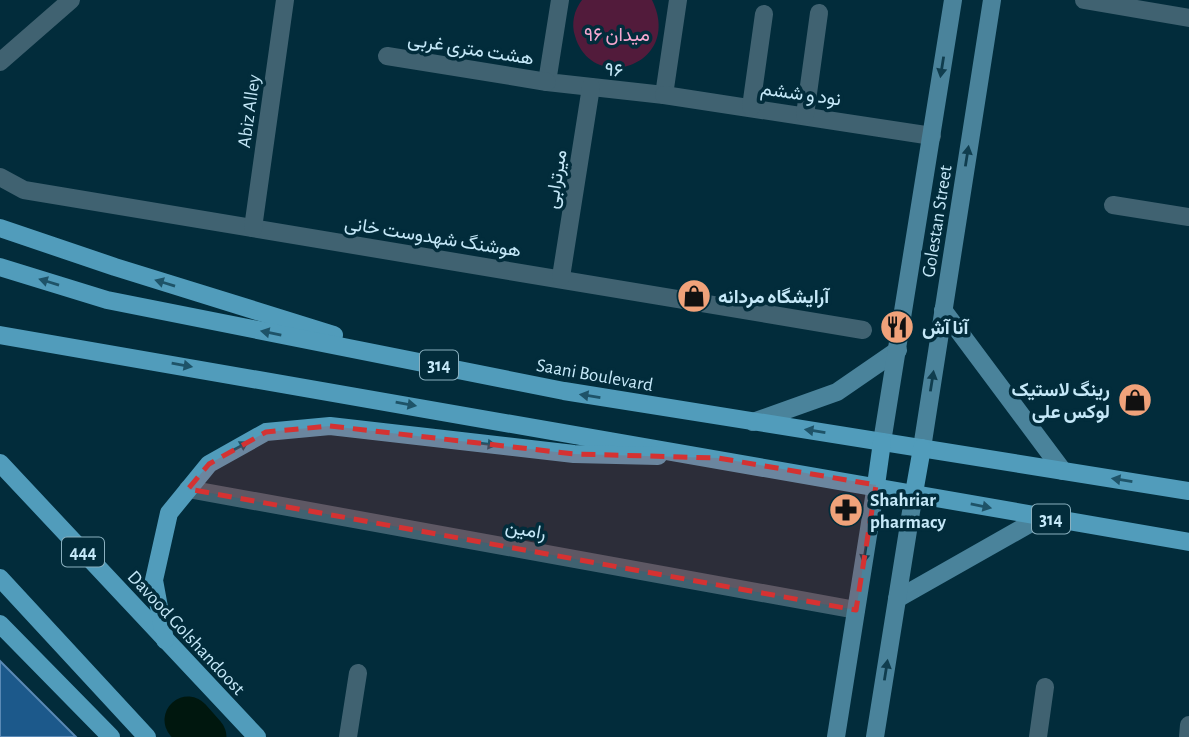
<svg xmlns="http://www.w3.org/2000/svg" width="1189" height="737" viewBox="0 0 1189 737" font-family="'Alegreya Sans',Vazirmatn,sans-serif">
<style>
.green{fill:#521b3b}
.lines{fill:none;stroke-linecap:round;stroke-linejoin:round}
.river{stroke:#00170e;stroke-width:47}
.building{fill:#1c598b;stroke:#5a89b5;stroke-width:2}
.street{stroke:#406271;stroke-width:18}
.secondary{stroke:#4a839b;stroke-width:18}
.primary{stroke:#519cbb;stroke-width:18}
.oneway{fill:#103d4e}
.oneway2{fill:#1e5368}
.marked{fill:#d53232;fill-opacity:0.2;stroke:#d53232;stroke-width:5;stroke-dasharray:14 9;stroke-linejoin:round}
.labels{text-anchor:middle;stroke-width:7;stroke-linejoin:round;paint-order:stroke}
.shield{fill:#022c3b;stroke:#8ab0bf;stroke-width:2}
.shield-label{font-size:18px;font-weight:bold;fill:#c5e8f8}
.park-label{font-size:19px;fill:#f6a7cf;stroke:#022c3b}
.street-label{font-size:19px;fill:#c5e8f8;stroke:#022c3b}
.poi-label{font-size:19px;font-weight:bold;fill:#c5e8f8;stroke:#022c3b;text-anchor:start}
</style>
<rect width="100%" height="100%" fill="#022c3b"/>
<path class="green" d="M582,0H652C684,65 592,95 575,36C571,24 574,10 582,0Z"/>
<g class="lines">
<polyline class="river" points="188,720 203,737"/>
</g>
<polygon class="building" points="0,661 76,737 0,737"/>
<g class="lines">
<g class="street">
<polyline points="560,0 547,82 664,95 678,0"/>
<polyline points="1084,0 1189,18"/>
<polyline points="387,56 547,82"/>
<polyline points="0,62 71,0"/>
<polyline points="664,95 932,136"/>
<polyline points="751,107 764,14"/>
<polyline points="805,115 819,13"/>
<polyline points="0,177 24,190 863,330"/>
<polyline points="1113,205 1189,217"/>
<polyline points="253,228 285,0"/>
<polyline points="561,277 591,87"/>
<polyline points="188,489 856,610"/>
<polyline points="348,737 358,673"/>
<polyline points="1038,737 1045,687"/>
<polyline points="1188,737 1189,725"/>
</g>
<g class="secondary">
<polyline points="943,310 1063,471"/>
<polyline points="753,422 837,392 898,350"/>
<polyline points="882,442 953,0"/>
<polyline points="922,448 992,0"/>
<polyline points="897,599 1040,518"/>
<polyline points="836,737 876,485"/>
<polyline points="875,737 914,493"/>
</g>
<g class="primary">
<polyline points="0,228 115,267 334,335"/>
<polyline points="0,267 107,300 564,391 1189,491"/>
<polyline points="0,335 1189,542"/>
<polyline points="0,463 257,737"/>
<polyline points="876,485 882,442"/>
<polyline points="914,493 922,448"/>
<polyline points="0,578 147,737"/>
<polyline points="0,624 111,737"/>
<polyline points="165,640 154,580 169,513 209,464 266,432 330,426 574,454 658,456"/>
</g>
</g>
<defs><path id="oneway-solid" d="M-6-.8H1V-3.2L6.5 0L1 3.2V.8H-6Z" transform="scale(1.75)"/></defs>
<g class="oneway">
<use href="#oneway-solid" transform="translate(942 67) rotate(99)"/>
<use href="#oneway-solid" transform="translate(967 156) rotate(-81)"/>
<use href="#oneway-solid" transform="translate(932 381) rotate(-81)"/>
<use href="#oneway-solid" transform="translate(865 553) rotate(99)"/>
<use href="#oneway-solid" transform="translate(886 670) rotate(-81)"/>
</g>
<g class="oneway2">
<use href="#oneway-solid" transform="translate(49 282) rotate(-163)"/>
<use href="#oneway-solid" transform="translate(165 283) rotate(-163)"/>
<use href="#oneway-solid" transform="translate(271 333) rotate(-169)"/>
<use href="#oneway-solid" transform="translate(182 365) rotate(10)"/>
<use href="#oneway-solid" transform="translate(590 396) rotate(-171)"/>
<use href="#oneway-solid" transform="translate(406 404) rotate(10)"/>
<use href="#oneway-solid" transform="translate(815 431) rotate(-171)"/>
<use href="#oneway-solid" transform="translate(486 444) rotate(7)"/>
<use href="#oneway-solid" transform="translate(239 447) rotate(-29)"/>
<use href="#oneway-solid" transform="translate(1122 480) rotate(-171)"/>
<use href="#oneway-solid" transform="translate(981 506) rotate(11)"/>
</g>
<path class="marked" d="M330,426L574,454L718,458L876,485L856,610L188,489L209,464L266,432Z"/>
<defs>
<g id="shop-disc" transform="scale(1.75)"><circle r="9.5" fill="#f0a27a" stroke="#022c3b"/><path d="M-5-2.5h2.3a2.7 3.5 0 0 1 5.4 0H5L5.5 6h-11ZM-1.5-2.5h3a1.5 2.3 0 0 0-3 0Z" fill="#111"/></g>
<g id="restaurant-disc" transform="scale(1.75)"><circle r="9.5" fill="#f0a27a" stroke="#022c3b"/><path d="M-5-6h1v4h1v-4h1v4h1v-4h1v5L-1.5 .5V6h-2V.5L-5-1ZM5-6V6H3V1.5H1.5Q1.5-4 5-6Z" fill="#111"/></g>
<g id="pharmacy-disc" transform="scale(1.75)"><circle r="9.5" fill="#f0a27a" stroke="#022c3b"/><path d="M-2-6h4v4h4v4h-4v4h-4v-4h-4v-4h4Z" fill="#111"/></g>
</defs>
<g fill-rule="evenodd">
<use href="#shop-disc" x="694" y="296"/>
<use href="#restaurant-disc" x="897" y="327"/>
<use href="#shop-disc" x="1135" y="400"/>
<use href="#pharmacy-disc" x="846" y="510"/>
</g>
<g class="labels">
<g class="shield">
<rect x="420" y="350.5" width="38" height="29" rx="5"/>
<rect x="1032" y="504.5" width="38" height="29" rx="5"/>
<rect x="62" y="537.5" width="42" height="29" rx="5"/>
</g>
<g class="shield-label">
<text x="439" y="371">314</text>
<text x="1051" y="525">314</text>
<text x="83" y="558">444</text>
</g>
<g class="park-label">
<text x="617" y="41">میدان ۹۶</text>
</g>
<g class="street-label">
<text transform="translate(471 48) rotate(9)" y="7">هشت متری غربی</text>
<text transform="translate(614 69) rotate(6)" y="7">۹۶</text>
<text transform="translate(801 93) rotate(8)" y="7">نود و ششم</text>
<text transform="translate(248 111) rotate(-82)" y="7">Abiz Alley</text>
<text transform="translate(555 179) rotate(-81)" y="7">میرترابی</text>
<text transform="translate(936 221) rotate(-81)" y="7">Golestan Street</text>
<text transform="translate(433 236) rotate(9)" y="7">هوشنگ شهدوست خانی</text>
<text transform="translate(595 374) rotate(10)" y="7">Saani Boulevard</text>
<text transform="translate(526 529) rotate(10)" y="7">رامین</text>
<text transform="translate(187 632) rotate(47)" y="7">Davood Golshandoost</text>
</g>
<g class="poi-label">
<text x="718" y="303">آرایشگاه مردانه</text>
<text x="922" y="334">آنا آش</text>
<text x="1110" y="396" text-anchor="end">رینگ لاستیک<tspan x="1110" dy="22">لوکس علی</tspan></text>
<text x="870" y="506">Shahriar<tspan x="870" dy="22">pharmacy</tspan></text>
</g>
</g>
</svg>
